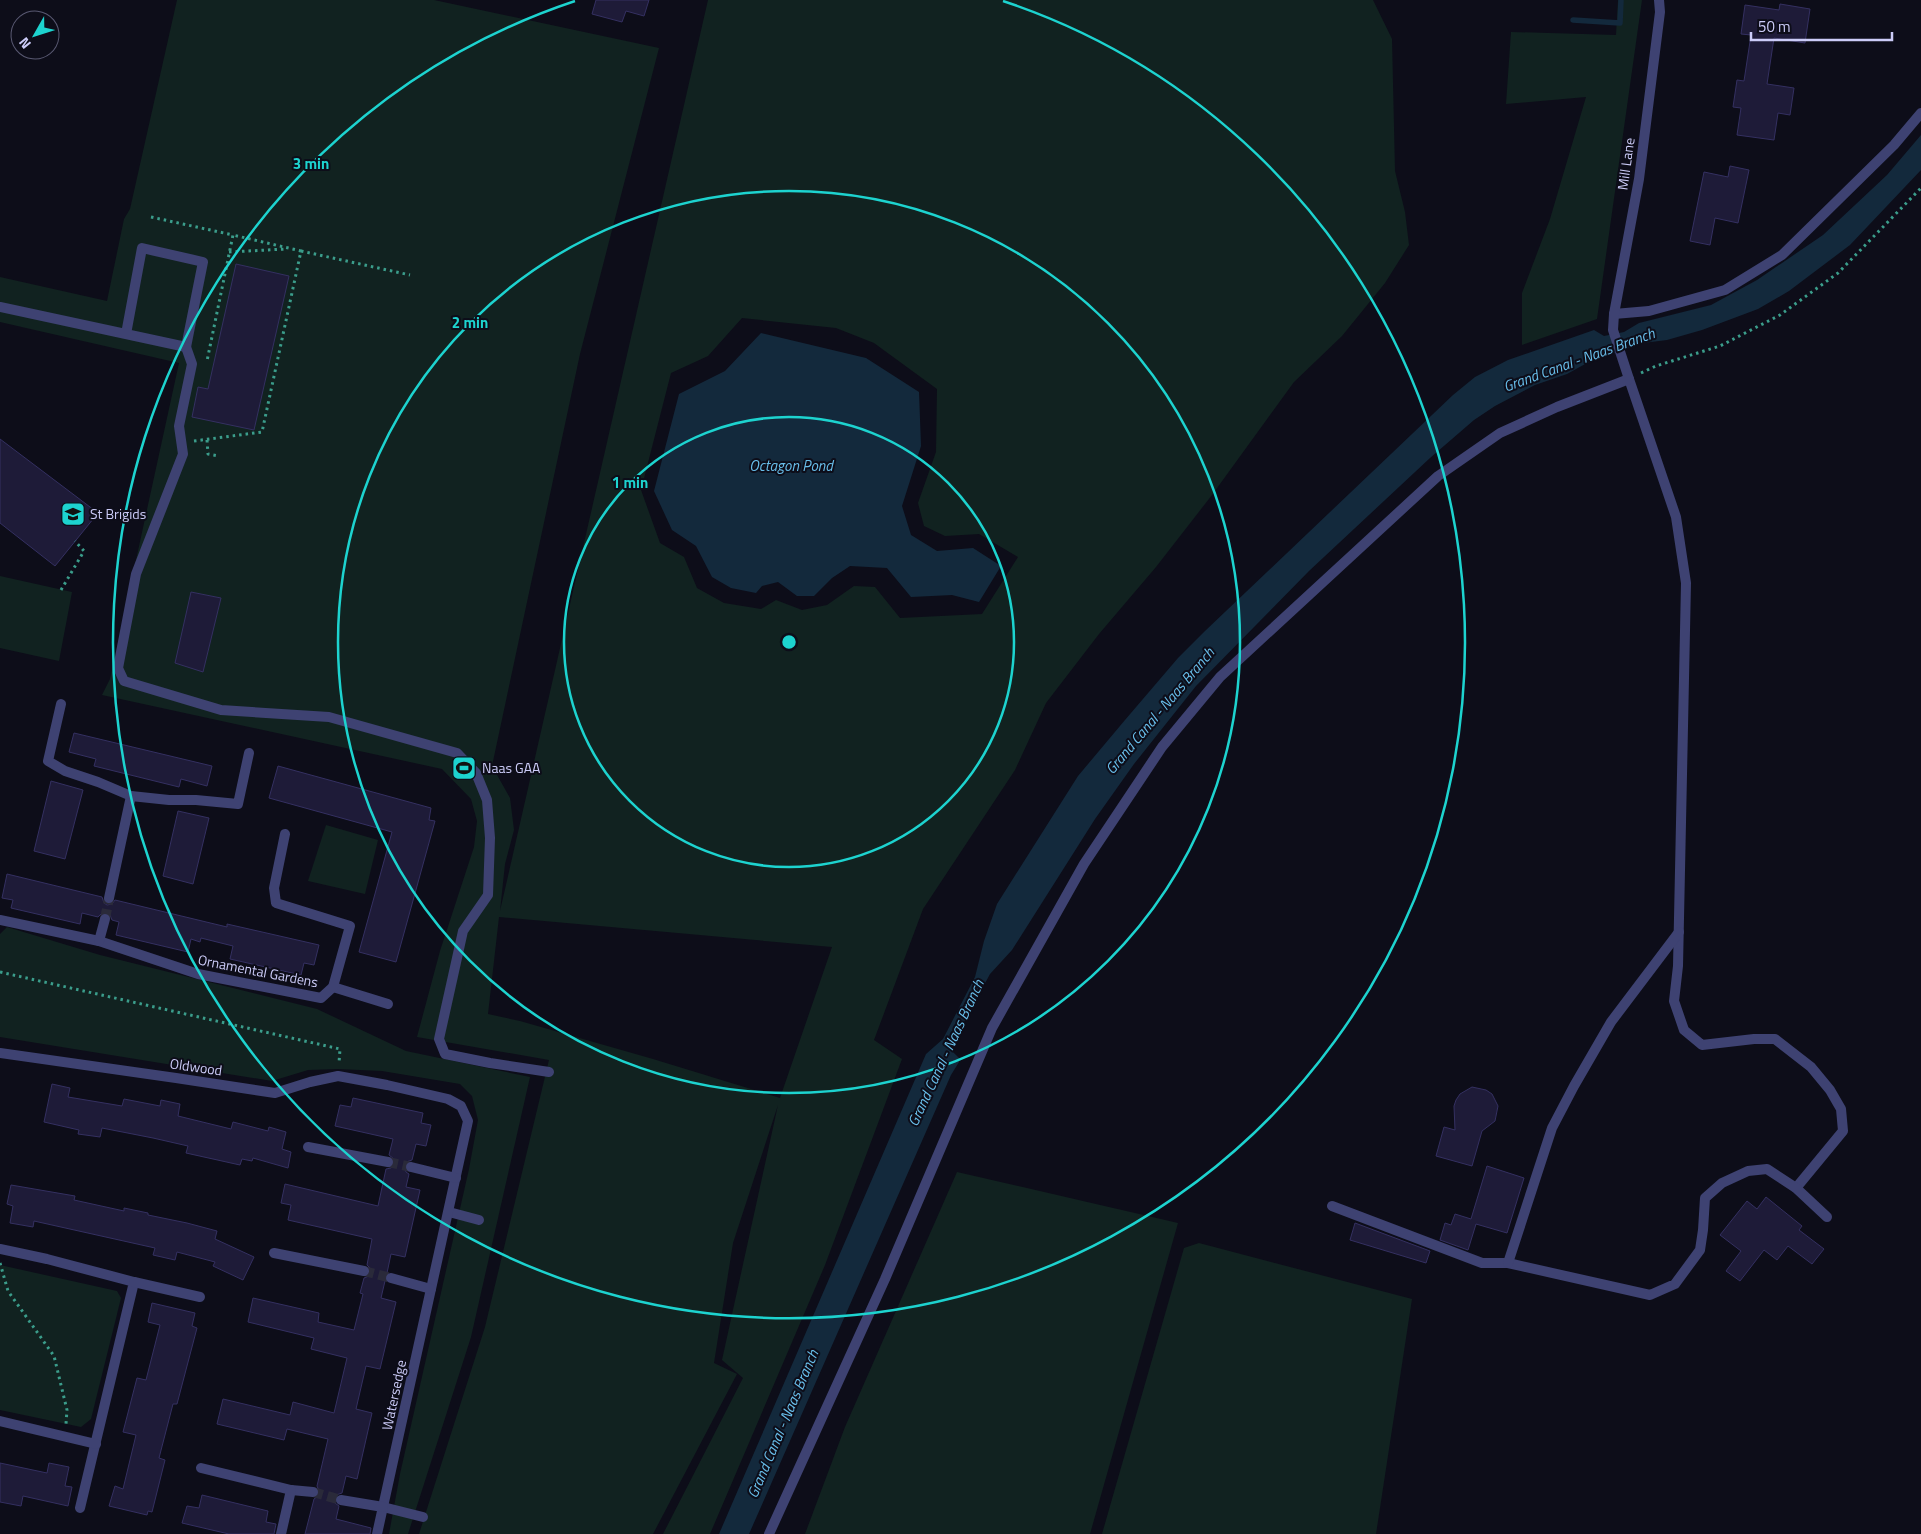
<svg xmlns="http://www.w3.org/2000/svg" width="1921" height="1534" viewBox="0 0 1921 1534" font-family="'Titillium Web',sans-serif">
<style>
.green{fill:#112220;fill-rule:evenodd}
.water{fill:#13293c}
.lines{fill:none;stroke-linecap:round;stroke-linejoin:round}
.stream{stroke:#13293c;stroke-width:5.5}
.building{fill:#1e1b38;stroke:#343061}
.minor-tunnel{stroke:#2a2a3a;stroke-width:10;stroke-dasharray:10 5;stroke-linecap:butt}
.path{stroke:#3b9d8b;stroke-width:3;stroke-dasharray:2.5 4;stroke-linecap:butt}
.service{stroke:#3e4272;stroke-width:10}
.minor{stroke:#3e4272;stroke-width:10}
.ring{fill:none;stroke:#1dd3cf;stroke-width:2.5}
.labels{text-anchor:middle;stroke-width:4;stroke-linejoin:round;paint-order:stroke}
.street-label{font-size:14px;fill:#ccccf8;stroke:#0d0d19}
.poi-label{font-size:14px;fill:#ccccf8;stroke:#0d0d19;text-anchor:start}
.water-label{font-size:15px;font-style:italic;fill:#68beea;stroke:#0d0d19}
.centre{fill:#1dd3cf;stroke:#0d0d19;stroke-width:2.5}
.ring-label{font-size:15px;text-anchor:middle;font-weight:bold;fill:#1dd3cf;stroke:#0d0d19;stroke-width:4;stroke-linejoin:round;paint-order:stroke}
</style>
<rect width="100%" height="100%" fill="#0d0d19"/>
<g class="green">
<path d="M177,0H434L659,48L580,354L492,766L510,798L514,830L505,864L500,911L708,0H1373L1392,39L1395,171L1405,212L1409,245L1385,283L1342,336L1294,382L1212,495L1156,567L1099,634L1046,703L1015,770L923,909L874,1040L902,1059L825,1265L710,1534H663L743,1378L722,1360L778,1105L733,1243L714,1363L737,1374L653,1534H419L485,1327L549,1060L417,1037L440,951L474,847L477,821L471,799L442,769L102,695L110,679L179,363L0,322V277L107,301L124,219L130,209ZM742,318L836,328L874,343L937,389L936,452L918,503L924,526L945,536L979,534L1018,557L982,614L900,618L875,587L854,586L827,605L802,610L776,600L761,609L724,603L697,588L684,557L660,543L641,490L671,373L708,356ZM499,917L832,947L780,1098L653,1059L520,1021L488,1014Z"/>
<polygon points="1618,0 1642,0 1597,319 1522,345 1522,293 1550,219 1586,97 1506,104 1511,32 1616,35"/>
<polygon points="0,576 72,592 59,661 0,648"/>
<polygon points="326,825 378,840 365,894 308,881"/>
<polygon points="7,927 100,955 317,1009 406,1051 530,1077 471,1337 408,1534 389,1534 400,1474 469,1169 478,1120 472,1096 460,1084 382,1071 338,1069 308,1070 272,1081 0,1037 0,934"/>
<polygon points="957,1172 1178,1223 1090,1534 805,1534 845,1427"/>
<polygon points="1199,1243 1412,1299 1376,1534 1102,1534 1184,1248"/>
<polygon points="0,1265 117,1291 121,1298 91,1419 81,1427 0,1410"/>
</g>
<g class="water">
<polygon points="1921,135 1921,170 1850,245 1789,291 1758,309 1702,330 1667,340 1643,343 1587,363 1567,374 1535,385 1495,406 1474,420 1430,458 1309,571 1196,686 1134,764 1095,819 1012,950 990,974 953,1043 953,1052 959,1058 959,1062 951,1075 749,1534 719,1534 926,1054 943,1039 975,977 984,941 997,904 1078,776 1125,720 1178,658 1205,631 1453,395 1475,377 1508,360 1594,330 1604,336 1624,332 1639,323 1711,305 1757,280 1823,235 1887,175"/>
<polygon points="761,333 866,358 919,392 921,446 902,506 911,535 937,551 973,548 1001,566 979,602 952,595 911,597 887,568 850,566 832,578 814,596 797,596 778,582 762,586 756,593 731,588 712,577 696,546 672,530 654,491 679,394 725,371"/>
</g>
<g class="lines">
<polyline class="stream" points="1573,20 1620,23 1621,0"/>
</g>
<g class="building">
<polygon points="596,0 649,0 644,16 626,11 622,22 592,14"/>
<polygon points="1780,4 1810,9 1805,43 1774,38 1767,84 1794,88 1790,115 1778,113 1774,140 1737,135 1741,108 1733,107 1737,80 1744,81 1751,35 1741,34 1745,5 1779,10"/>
<polygon points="1730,166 1749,170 1738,223 1715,218 1710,245 1690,241 1704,172 1728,177"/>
<polygon points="236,264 289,276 254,430 192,417 198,387 208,389"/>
<polygon points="0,439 98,513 55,566 0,523"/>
<polygon points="191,592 221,598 203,672 175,663"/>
<polygon points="74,733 212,766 207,786 181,779 179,787 94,766 96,759 69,752"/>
<polygon points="278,766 431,808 429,820 435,821 396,962 359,952 392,832 269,798"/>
<polygon points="51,781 83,790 65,859 34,851"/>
<polygon points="178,811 209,818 193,884 163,876"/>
<polygon points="7,874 102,897 104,903 107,905 112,904 115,900 227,927 227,924 319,945 314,965 304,963 301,975 230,959 233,946 201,938 200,942 191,939 188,952 116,935 119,922 112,920 110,915 106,912 101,914 98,917 82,913 80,924 11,908 13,900 2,898"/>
<polygon points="52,1084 70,1088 68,1097 122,1106 124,1099 160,1106 161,1100 180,1104 178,1116 231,1129 233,1122 268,1131 269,1127 286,1132 282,1149 291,1152 288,1168 253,1158 252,1161 242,1159 240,1165 186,1153 188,1146 153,1138 102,1128 100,1137 78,1134 79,1130 44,1122"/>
<polygon points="1472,1087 1486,1090 1492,1094 1498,1106 1495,1121 1482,1131 1472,1166 1436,1156 1444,1127 1455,1130 1454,1106 1456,1100 1460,1094"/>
<polygon points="353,1098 423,1113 421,1123 431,1125 426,1146 416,1144 412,1160 406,1162 404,1166 406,1172 409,1174 406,1187 420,1190 405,1257 391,1254 387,1273 384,1277 385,1281 381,1298 396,1302 380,1369 366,1366 356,1409 372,1413 357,1479 346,1476 342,1493 336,1495 334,1499 335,1503 339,1506 336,1519 371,1528 370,1534 305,1534 314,1499 318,1496 320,1493 317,1486 328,1439 287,1429 284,1440 217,1424 223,1399 290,1415 293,1402 334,1413 347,1358 311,1349 314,1338 248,1322 253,1298 319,1313 318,1322 354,1330 363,1294 360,1293 364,1278 369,1276 371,1273 370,1268 367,1265 372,1239 288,1220 291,1205 281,1203 285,1184 378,1206 386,1169 391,1168 395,1164 394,1159 389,1155 393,1139 335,1126 340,1105 351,1107"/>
<polygon points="1487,1166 1524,1178 1507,1233 1476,1224 1468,1250 1440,1240 1445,1223 1451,1225 1455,1214 1471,1219"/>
<polygon points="11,1185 75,1196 74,1200 124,1211 124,1208 148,1213 148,1215 187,1223 217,1231 215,1239 254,1257 243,1280 213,1266 215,1262 177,1252 175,1260 153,1255 155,1248 34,1221 33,1227 10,1223 13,1206 7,1204"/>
<polygon points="1766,1197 1802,1226 1799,1230 1824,1249 1812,1264 1788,1246 1777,1260 1764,1250 1740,1281 1726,1271 1741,1251 1720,1235 1747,1201 1757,1209"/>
<polygon points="1355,1223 1430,1251 1426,1263 1350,1240"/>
<polygon points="152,1303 195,1313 192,1326 197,1328 177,1404 173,1404 159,1458 165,1460 152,1512 148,1511 147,1515 109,1506 115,1486 123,1489 136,1435 123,1432 137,1378 146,1380 160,1325 148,1322"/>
<polygon points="0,1463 47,1473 49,1463 69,1467 65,1486 72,1487 68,1506 23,1496 21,1506 0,1502"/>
<polygon points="202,1495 268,1511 266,1522 276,1524 274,1534 229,1534 182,1523 187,1506 199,1508"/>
</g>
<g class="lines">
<g class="minor-tunnel">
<polyline points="105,919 109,898"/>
<polyline points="388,1162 411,1167"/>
<polyline points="364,1271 391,1278"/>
<polyline points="313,1492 341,1500"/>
</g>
<g class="path">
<polyline points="151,217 233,235 207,361"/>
<polyline points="301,251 410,275"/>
<polyline points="229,252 286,249"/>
<polyline points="1641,373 1656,366 1720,346 1780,315 1838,273 1921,188"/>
<polyline points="207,440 208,454 219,456"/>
<polyline points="194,441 262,432 301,251 233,235"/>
<polyline points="61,590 84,551 75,541"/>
<polyline points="0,972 340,1049 339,1063"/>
<polyline points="0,1263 8,1291 54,1356 67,1410 66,1424"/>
</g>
<g class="service">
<polyline points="0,307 186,347 203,262 142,248 126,334"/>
<polyline points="186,347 192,364 179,426 183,454 136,574 118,668 124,681 221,710 329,717 457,753 476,773 487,800 490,838 488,895 463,931 439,1039 445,1054 490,1063 549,1072"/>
<polyline points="1629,379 1676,517 1686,583 1678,966 1674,1001 1684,1030 1702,1045 1754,1039 1775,1039 1811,1067 1830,1090 1841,1109 1843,1131 1796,1188"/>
<polyline points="333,987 388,1004"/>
<polyline points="1332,1206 1482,1263 1508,1263 1650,1295 1675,1284 1700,1250 1703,1230 1705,1198 1722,1183 1748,1171 1767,1169 1796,1188 1827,1217"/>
<polyline points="449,1212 479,1220"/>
<polyline points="1508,1263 1552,1128 1574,1086 1611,1022 1679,932"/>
<polyline points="383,1507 423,1517"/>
</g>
<g class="minor">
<polyline points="1614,314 1649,311 1725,290 1782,255 1894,145 1921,113"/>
<polyline points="61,704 48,761 65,771 98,782 131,796 169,800 196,800 238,804 249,753"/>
<polyline points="109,898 131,796"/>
<polyline points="0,920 99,941 198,974 321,998 333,987 350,926 276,903 274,888 285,834"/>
<polyline points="99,941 105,919"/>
<polyline points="0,1053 176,1078 275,1093 310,1082 338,1076 387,1085 448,1099 461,1106 468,1121 377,1534"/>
<polyline points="308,1147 388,1162"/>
<polyline points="411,1167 456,1178"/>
<polyline points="0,1249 47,1259 134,1282 80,1508"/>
<polyline points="274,1253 364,1271"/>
<polyline points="391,1278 431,1289"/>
<polyline points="134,1282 200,1297"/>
<polyline points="0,1421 96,1444"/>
<polyline points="201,1468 291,1490 313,1492"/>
<polyline points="341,1500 383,1507"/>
<polyline points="281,1534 291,1490"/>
<polyline points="769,1534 885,1279 992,1028 1084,864 1162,747 1220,677 1438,476 1500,433 1557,407 1629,379 1613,330 1614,314 1639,179 1660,12 1659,0"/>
</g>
</g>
<g class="ring">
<circle cx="789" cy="642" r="225"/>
<circle cx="789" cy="642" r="451"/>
<path d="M1003 1A676 676 0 1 1 575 1"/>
</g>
<defs>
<g id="school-square" transform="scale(1.25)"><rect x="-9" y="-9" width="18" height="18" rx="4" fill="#1dd3cf" stroke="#0d0d19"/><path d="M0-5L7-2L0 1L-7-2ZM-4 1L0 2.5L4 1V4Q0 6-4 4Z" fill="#111"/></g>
<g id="stadium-square" transform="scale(1.25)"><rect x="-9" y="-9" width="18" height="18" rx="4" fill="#1dd3cf" stroke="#0d0d19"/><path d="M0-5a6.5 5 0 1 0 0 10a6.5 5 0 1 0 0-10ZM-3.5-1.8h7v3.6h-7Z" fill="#111"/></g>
</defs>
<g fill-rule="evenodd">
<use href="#school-square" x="73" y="514"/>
<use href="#stadium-square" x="464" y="768"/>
</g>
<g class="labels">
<g class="street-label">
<text transform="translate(1626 164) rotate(-82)" y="5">Mill Lane</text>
<text transform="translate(258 971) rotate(11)" y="5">Ornamental Gardens</text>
<text transform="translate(196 1067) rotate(8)" y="5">Oldwood</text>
<text transform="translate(394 1395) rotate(-78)" y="5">Watersedge</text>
</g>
<g class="poi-label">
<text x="90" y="519">St Brigids</text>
<text x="482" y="773">Naas GAA</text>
</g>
<g class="water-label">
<text transform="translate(1579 360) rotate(-20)" y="5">Grand Canal - Naas Branch</text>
<text x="791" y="471">Octagon Pond</text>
<text transform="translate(1160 711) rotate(-50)" y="5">Grand Canal - Naas Branch</text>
<text transform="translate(946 1053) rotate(-65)" y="5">Grand Canal - Naas Branch</text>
<text transform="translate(783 1424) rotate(-67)" y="5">Grand Canal - Naas Branch</text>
</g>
</g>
<circle cx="789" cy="642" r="8" class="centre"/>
<g class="ring-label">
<text x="311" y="169">3 min</text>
<text x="470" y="328">2 min</text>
<text x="630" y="488">1 min</text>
</g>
<g transform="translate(35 35) rotate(231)"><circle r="24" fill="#0d0d19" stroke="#595972"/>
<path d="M0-4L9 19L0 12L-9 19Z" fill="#1dd3cf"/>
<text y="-8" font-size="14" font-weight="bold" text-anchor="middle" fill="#ccccf8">N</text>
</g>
<path d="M1751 32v8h141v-8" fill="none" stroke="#ccccf8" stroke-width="2.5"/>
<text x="1758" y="32" font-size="15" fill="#ccccf8" stroke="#0d0d19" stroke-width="4" paint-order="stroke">50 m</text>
</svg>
